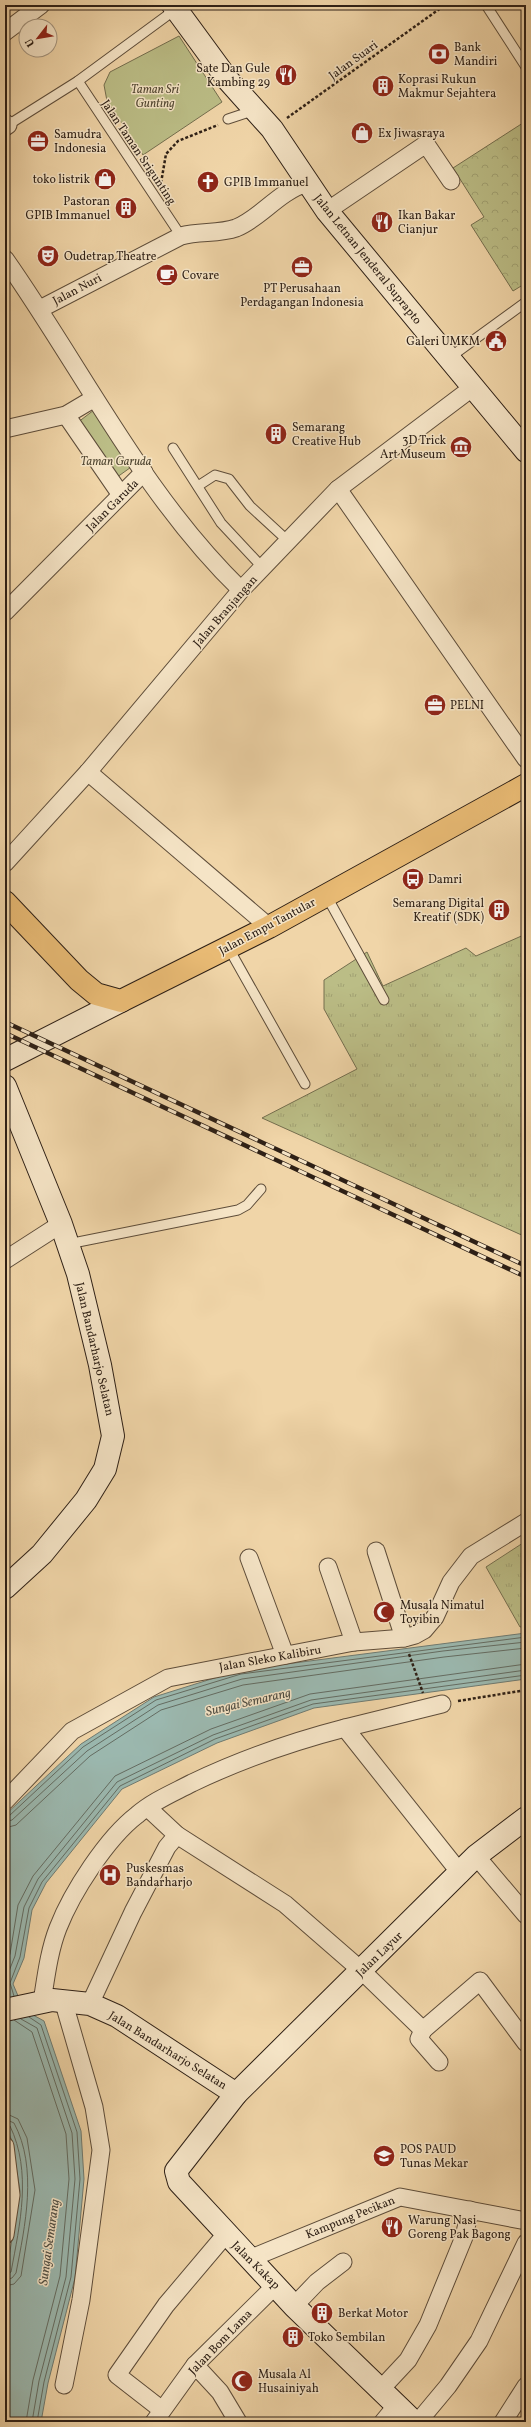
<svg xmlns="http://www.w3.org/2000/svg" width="531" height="2427" viewBox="0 0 531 2427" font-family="Vollkorn,serif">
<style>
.grass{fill:url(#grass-tufts);stroke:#746e4e}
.forest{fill:url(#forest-crowns);stroke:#746e4e}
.park{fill:#bbbd86;stroke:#746e4e}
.water{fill:#9bb8af;stroke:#6f7b72}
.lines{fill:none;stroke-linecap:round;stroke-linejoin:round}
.shore{stroke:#646c62;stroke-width:1}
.lane-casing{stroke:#5e4d3a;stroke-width:11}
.street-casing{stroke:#5e4d3a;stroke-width:19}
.secondary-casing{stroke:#2e2016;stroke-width:24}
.primary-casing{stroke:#2e2016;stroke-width:24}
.path{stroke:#2e2016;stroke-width:2.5;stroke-dasharray:3 2;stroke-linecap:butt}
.lane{stroke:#f5e4c6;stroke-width:9}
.street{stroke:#f5e4c6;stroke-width:17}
.secondary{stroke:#f5e4c6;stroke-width:22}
.primary{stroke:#e8ba74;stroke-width:22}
.rail-casing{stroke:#2e2016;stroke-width:4.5}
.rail{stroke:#f5e4c6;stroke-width:3;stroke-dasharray:9;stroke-linecap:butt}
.labels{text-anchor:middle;stroke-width:3;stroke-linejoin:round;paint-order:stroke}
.poi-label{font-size:12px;fill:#2e2016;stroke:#f5e4c6;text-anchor:start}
.street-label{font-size:12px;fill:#2e2016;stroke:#f5e4c6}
.park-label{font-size:12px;font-style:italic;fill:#514732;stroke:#f5e4c6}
.water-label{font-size:13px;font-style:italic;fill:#4f4e44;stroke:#f5e4c6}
</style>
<defs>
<pattern id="grass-tufts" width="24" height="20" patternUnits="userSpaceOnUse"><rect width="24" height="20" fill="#bbbd86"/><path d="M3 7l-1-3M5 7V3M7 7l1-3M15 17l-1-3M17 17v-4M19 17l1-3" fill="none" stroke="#a1a273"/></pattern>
<pattern id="forest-crowns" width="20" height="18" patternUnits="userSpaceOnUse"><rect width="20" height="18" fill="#bbbd86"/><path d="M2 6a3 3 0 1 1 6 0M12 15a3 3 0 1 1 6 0" fill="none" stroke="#a1a273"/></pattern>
</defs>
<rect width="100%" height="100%" fill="#f0d5a8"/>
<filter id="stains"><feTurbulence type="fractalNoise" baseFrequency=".005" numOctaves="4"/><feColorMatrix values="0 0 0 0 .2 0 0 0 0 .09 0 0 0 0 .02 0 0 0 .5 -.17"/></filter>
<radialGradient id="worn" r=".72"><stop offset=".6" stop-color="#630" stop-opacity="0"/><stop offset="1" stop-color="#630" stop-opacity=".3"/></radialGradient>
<g class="grass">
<polygon points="526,934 526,1237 262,1118 357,1069 324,1009 324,980 367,952 383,986 466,948 476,956"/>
<polygon points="526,1541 526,1626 520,1627 486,1567"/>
</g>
<polygon class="forest" points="526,121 526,283 513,291 471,225 484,217 453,168"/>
<g class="park">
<polygon points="179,36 222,102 143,155 107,101 104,85 110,72"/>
<polygon points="94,410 134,465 113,480 73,426"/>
</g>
<polygon class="water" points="526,1633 526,1679 314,1708 217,1743 122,1789 46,1883 32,1910 24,1958 13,1984 24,2010 44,2021 81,2131 84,2179 75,2278 48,2383 41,2422 5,2422 5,2281 20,2191 12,2141 5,2124 5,1815 81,1744 154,1697 240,1670"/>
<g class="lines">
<g class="shore">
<polyline points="5,1817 9,1816 83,1747 156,1700 241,1674 526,1637"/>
<polyline points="5,1822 12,1820 87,1751 158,1705 242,1679 443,1651 526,1642"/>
<polyline points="5,1828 16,1825 90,1756 161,1710 243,1685 444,1657 526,1648"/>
<polyline points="5,1965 10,1954 18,1905 33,1876 115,1776 211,1729 310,1694 526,1664"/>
<polyline points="5,1981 15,1956 24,1907 38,1879 117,1782 213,1735 311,1700 526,1670"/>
<polyline points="14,1996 10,1983 20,1957 29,1908 42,1882 120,1786 215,1739 313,1704 526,1675"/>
<polyline points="29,2017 41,2025 77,2132 80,2179 71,2277 44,2382 37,2422"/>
<polyline points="21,2019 37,2028 72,2133 75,2179 66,2277 39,2381 32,2422"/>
<polyline points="14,2020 32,2032 66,2134 69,2179 60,2276 33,2380 26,2422"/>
<polyline points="5,2113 18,2119 27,2138 35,2190 21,2276 14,2284 5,2286"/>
<path d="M5,2119L14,2123C38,2168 25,2226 16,2273L12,2278L5,2280"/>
<path d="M5,2124L10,2126C32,2172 20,2224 11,2272L5,2275"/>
</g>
<g class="lane-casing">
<g id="lane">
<polyline points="486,5 526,67"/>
<polyline points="78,81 181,236"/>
<polyline points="228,119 255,110"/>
<polyline points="8,125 78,81 176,9"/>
<polyline points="449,358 526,302"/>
<polyline points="173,448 221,523 263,568"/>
<polyline points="198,486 215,475 229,479 250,506 288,541"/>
<polyline points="326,895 384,1000"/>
<polyline points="228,947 305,1084"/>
<polyline points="68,1244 238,1210 247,1205 261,1189"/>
</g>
</g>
<g class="street-casing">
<g id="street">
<polyline points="5,32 41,5"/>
<polyline points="5,123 8,125 5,127"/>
<polyline points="327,211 426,144 451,181"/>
<path d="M5,259C83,370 143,495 241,590"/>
<path d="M40,309L181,236C199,231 219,234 236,228C261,218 278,192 307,183"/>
<polyline points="66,415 121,495"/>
<polyline points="5,429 66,415 93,399"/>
<polyline points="338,489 526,759"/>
<polyline points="5,612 144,472"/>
<polyline points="88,772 269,927"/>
<polyline points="5,863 88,772 241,590 338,489 472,388"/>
<polyline points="5,1260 61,1224"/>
<polyline points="376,1551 404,1638"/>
<polyline points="249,1558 285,1655"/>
<polyline points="328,1567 354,1642"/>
<polyline points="345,1728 442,1704"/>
<polyline points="5,1801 72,1731 168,1678 354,1642 404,1638 415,1635 424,1630 435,1617 451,1582 471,1556 526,1522"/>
<polyline points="148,1808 177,1835 285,1904 362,1971 423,2030 480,1981 526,2043"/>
<polyline points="476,1856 526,1915"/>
<polyline points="63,2000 94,2107 101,2150 81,2300 64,2385"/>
<path d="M42,2002C46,1977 49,1951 58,1928C72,1892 107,1838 137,1815C153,1801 173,1793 192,1783C242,1759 291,1742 345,1728L461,1874"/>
<polyline points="90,2004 133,1912 167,1847 177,1835"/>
<polyline points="423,2030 419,2039 439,2062"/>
<polyline points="5,2146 11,2195 5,2235"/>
<polyline points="249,2259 400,2197 526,2221"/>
<polyline points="294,2306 317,2282 343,2262"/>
<polyline points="195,2365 220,2392 238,2422"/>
<polyline points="380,2390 408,2360 428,2325 464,2237 470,2210"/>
<polyline points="162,2410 117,2375 166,2305 226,2234"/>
<polyline points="154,2422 195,2365 276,2285"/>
<polyline points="383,2422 397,2405"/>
<polyline points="418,2422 448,2386 479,2341 526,2243"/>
<polyline points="503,2422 526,2386"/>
</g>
</g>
<g class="secondary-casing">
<g id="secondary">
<polyline points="173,5 228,80 272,129 327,211 526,451"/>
<polyline points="5,1060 121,1001"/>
<polyline points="5,1086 61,1224 78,1274 100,1365 113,1436 105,1469 86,1500 42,1554 5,1588"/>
<polyline points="5,2010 52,2000 90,2004 117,2016 236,2094"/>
<polyline points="414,2422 294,2306 179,2182 176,2171 236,2094 476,1856 526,1818"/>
</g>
</g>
<g class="primary-casing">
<polyline id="primary" points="5,902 79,980 96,994 121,1001 269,927 526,785"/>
</g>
<g class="path">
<polyline points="287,118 445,5"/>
<polyline points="161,183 166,154 178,141 218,125"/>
<polyline points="409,1654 423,1693"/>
<polyline points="458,1701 526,1690"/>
</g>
<use href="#lane" class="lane"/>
<use href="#street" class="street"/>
<use href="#secondary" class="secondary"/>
<use href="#primary" class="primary"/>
<g class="rail-casing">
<g id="rail">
<polyline points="5,1022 526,1266"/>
<polyline points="5,1033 526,1277"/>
</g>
</g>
<use href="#rail" class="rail"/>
</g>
<defs>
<g id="bank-disc" transform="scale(1.15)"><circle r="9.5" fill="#8f2418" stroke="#f5e4c6"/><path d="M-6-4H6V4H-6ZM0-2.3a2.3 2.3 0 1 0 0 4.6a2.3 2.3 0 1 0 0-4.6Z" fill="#fff"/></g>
<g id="restaurant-disc" transform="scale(1.15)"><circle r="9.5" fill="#8f2418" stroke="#f5e4c6"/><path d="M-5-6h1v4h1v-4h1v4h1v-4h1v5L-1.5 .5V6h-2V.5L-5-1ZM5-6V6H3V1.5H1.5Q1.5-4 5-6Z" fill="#fff"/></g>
<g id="building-disc" transform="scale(1.15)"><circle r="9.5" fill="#8f2418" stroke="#f5e4c6"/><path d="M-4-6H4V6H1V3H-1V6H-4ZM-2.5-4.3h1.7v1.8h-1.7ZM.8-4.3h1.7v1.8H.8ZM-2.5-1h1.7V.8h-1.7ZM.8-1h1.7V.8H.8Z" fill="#fff"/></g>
<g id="shop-disc" transform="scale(1.15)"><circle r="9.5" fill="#8f2418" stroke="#f5e4c6"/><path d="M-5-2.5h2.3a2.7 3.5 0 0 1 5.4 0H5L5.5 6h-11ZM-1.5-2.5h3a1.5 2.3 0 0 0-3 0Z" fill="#fff"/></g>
<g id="office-disc" transform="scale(1.15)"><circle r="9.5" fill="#8f2418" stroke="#f5e4c6"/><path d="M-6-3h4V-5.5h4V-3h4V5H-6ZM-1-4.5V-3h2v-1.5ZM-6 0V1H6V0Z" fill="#fff"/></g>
<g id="church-disc" transform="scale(1.15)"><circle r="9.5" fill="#8f2418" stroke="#f5e4c6"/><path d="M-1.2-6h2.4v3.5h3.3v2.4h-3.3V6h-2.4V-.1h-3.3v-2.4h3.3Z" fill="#fff"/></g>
<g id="theatre-disc" transform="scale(1.15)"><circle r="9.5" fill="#8f2418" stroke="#f5e4c6"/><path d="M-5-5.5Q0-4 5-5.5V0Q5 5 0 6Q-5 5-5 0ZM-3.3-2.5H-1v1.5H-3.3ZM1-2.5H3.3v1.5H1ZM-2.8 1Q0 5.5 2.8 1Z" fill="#fff"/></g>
<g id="cafe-disc" transform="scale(1.15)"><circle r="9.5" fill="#8f2418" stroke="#f5e4c6"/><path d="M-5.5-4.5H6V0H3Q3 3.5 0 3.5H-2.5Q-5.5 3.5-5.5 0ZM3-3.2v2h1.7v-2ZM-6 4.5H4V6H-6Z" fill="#fff"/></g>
<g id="civic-disc" transform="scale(1.15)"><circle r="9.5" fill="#8f2418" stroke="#f5e4c6"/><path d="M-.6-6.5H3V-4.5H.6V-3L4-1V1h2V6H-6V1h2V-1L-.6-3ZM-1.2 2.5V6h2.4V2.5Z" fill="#fff"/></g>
<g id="museum-disc" transform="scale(1.15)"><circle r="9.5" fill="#8f2418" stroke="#f5e4c6"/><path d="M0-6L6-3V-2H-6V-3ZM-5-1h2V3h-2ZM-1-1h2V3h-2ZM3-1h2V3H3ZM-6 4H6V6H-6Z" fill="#fff"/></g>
<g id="bus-disc" transform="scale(1.15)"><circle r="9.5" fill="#8f2418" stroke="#f5e4c6"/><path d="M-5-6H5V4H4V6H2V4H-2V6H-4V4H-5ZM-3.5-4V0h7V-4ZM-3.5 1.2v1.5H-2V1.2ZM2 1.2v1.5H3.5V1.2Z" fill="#fff"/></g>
<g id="mosque-disc" transform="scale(1.15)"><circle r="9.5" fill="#8f2418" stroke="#f5e4c6"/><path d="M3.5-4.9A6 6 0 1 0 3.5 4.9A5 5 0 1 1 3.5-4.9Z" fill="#fff"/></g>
<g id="hospital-disc" transform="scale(1.15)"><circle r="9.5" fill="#8f2418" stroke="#f5e4c6"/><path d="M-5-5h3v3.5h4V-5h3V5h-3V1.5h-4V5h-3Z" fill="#fff"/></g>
<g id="school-disc" transform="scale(1.15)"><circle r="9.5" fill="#8f2418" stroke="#f5e4c6"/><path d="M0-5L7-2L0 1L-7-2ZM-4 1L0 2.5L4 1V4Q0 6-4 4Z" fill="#fff"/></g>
</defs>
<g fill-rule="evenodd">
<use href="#bank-disc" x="439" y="54"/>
<use href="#restaurant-disc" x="286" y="75"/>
<use href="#building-disc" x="383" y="86"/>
<use href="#shop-disc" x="362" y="133"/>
<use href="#office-disc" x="38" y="141"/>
<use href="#shop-disc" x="105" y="179"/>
<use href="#church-disc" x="208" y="182"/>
<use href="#building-disc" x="126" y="208"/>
<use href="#restaurant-disc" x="382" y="222"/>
<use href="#theatre-disc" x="48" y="256"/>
<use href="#office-disc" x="302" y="267"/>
<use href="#cafe-disc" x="167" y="275"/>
<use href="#civic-disc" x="496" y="341"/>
<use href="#building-disc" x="276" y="434"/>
<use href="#museum-disc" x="461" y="447"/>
<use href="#office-disc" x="435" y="705"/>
<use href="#bus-disc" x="413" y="879"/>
<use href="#building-disc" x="499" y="910"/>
<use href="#mosque-disc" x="384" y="1612"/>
<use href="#hospital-disc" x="110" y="1875"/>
<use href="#school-disc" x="384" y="2156"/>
<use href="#restaurant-disc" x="392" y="2227"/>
<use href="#building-disc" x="322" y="2313"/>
<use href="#building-disc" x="293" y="2337"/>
<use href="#mosque-disc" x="242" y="2381"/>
</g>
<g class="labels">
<g class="poi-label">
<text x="454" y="51">Bank<tspan x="454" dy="14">Mandiri</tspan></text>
<text x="270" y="72" text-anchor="end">Sate Dan Gule<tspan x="270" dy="14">Kambing 29</tspan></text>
<text x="398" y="83">Koprasi Rukun<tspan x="398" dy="14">Makmur Sejahtera</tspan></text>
<text x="378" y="137">Ex Jiwasraya</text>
<text x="54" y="138">Samudra<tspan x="54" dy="14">Indonesia</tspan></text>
<text x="90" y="183" text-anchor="end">toko listrik</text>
<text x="224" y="186">GPIB Immanuel</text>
<text x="110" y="205" text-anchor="end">Pastoran<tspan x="110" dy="14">GPIB Immanuel</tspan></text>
<text x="398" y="219">Ikan Bakar<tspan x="398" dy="14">Cianjur</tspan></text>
<text x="64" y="260">Oudetrap Theatre</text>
<text x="182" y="279">Covare</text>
<text x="302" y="292" text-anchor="middle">PT Perusahaan<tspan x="302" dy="14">Perdagangan Indonesia</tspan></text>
<text x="480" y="345" text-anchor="end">Galeri UMKM</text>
<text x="292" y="431">Semarang<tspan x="292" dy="14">Creative Hub</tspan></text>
<text x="446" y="444" text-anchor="end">3D Trick<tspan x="446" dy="14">Art Museum</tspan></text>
<text x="450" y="709">PELNI</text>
<text x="428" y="883">Damri</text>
<text x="484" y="907" text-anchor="end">Semarang Digital<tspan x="484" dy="14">Kreatif (SDK)</tspan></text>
<text x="400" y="1609">Musala Nimatul<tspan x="400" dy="14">Toyibin</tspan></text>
<text x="126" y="1872">Puskesmas<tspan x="126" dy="14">Bandarharjo</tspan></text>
<text x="400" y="2153">POS PAUD<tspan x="400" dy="14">Tunas Mekar</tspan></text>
<text x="408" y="2224">Warung Nasi<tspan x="408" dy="14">Goreng Pak Bagong</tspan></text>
<text x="338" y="2317">Berkat Motor</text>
<text x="308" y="2341">Toko Sembilan</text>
<text x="258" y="2378">Musala Al<tspan x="258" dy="14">Husainiyah</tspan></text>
</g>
<g class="street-label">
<text transform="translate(353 60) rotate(-36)" y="4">Jalan Suari</text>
<text transform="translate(139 152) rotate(56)" y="4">Jalan Taman Srigunting</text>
<text transform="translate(368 259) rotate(51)" y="4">Jalan Letnan Jenderal Suprapto</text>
<text transform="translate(77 289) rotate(-28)" y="4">Jalan Nuri</text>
<text transform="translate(112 505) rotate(-45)" y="4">Jalan Garuda</text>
<text transform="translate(225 611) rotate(-49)" y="4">Jalan Branjangan</text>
<text transform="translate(267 926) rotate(-28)" y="4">Jalan Empu Tantular</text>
<text transform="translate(95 1349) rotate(77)" y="4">Jalan Bandarharjo Selatan</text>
<text transform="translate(270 1658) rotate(-10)" y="4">Jalan Sleko Kalibiru</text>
<text transform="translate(379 1954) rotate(-44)" y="4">Jalan Layur</text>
<text transform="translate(168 2050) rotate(32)" y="4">Jalan Bandarharjo Selatan</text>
<text transform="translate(350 2217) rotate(-22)" y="4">Kampung Pecikan</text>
<text transform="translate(256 2265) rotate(45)" y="4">Jalan Kakap</text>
<text transform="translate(220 2342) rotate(-46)" y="4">Jalan Bom Lama</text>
</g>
<g class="park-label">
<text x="155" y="93">Taman Sri<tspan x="155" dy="14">Gunting</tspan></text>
<text x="116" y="465">Taman Garuda</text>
</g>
<g class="water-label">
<text transform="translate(248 1701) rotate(-13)" y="5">Sungai Semarang</text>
<text transform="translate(48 2242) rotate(-82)" y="5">Sungai Semarang</text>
</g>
</g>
<rect width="531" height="2427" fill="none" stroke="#f0d5a8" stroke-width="20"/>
<rect x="6" y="6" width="519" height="2415" fill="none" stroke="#2e2016" stroke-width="2"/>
<rect x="10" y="10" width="511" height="2407" fill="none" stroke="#2e2016"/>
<g transform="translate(38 38) rotate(239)"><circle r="19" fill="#f5e4c6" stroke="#a59680"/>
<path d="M0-3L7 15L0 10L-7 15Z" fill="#8f2418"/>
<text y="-6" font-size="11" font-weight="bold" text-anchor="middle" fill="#2e2016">U</text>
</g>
<rect width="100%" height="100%" filter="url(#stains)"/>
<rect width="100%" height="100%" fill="url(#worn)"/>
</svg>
